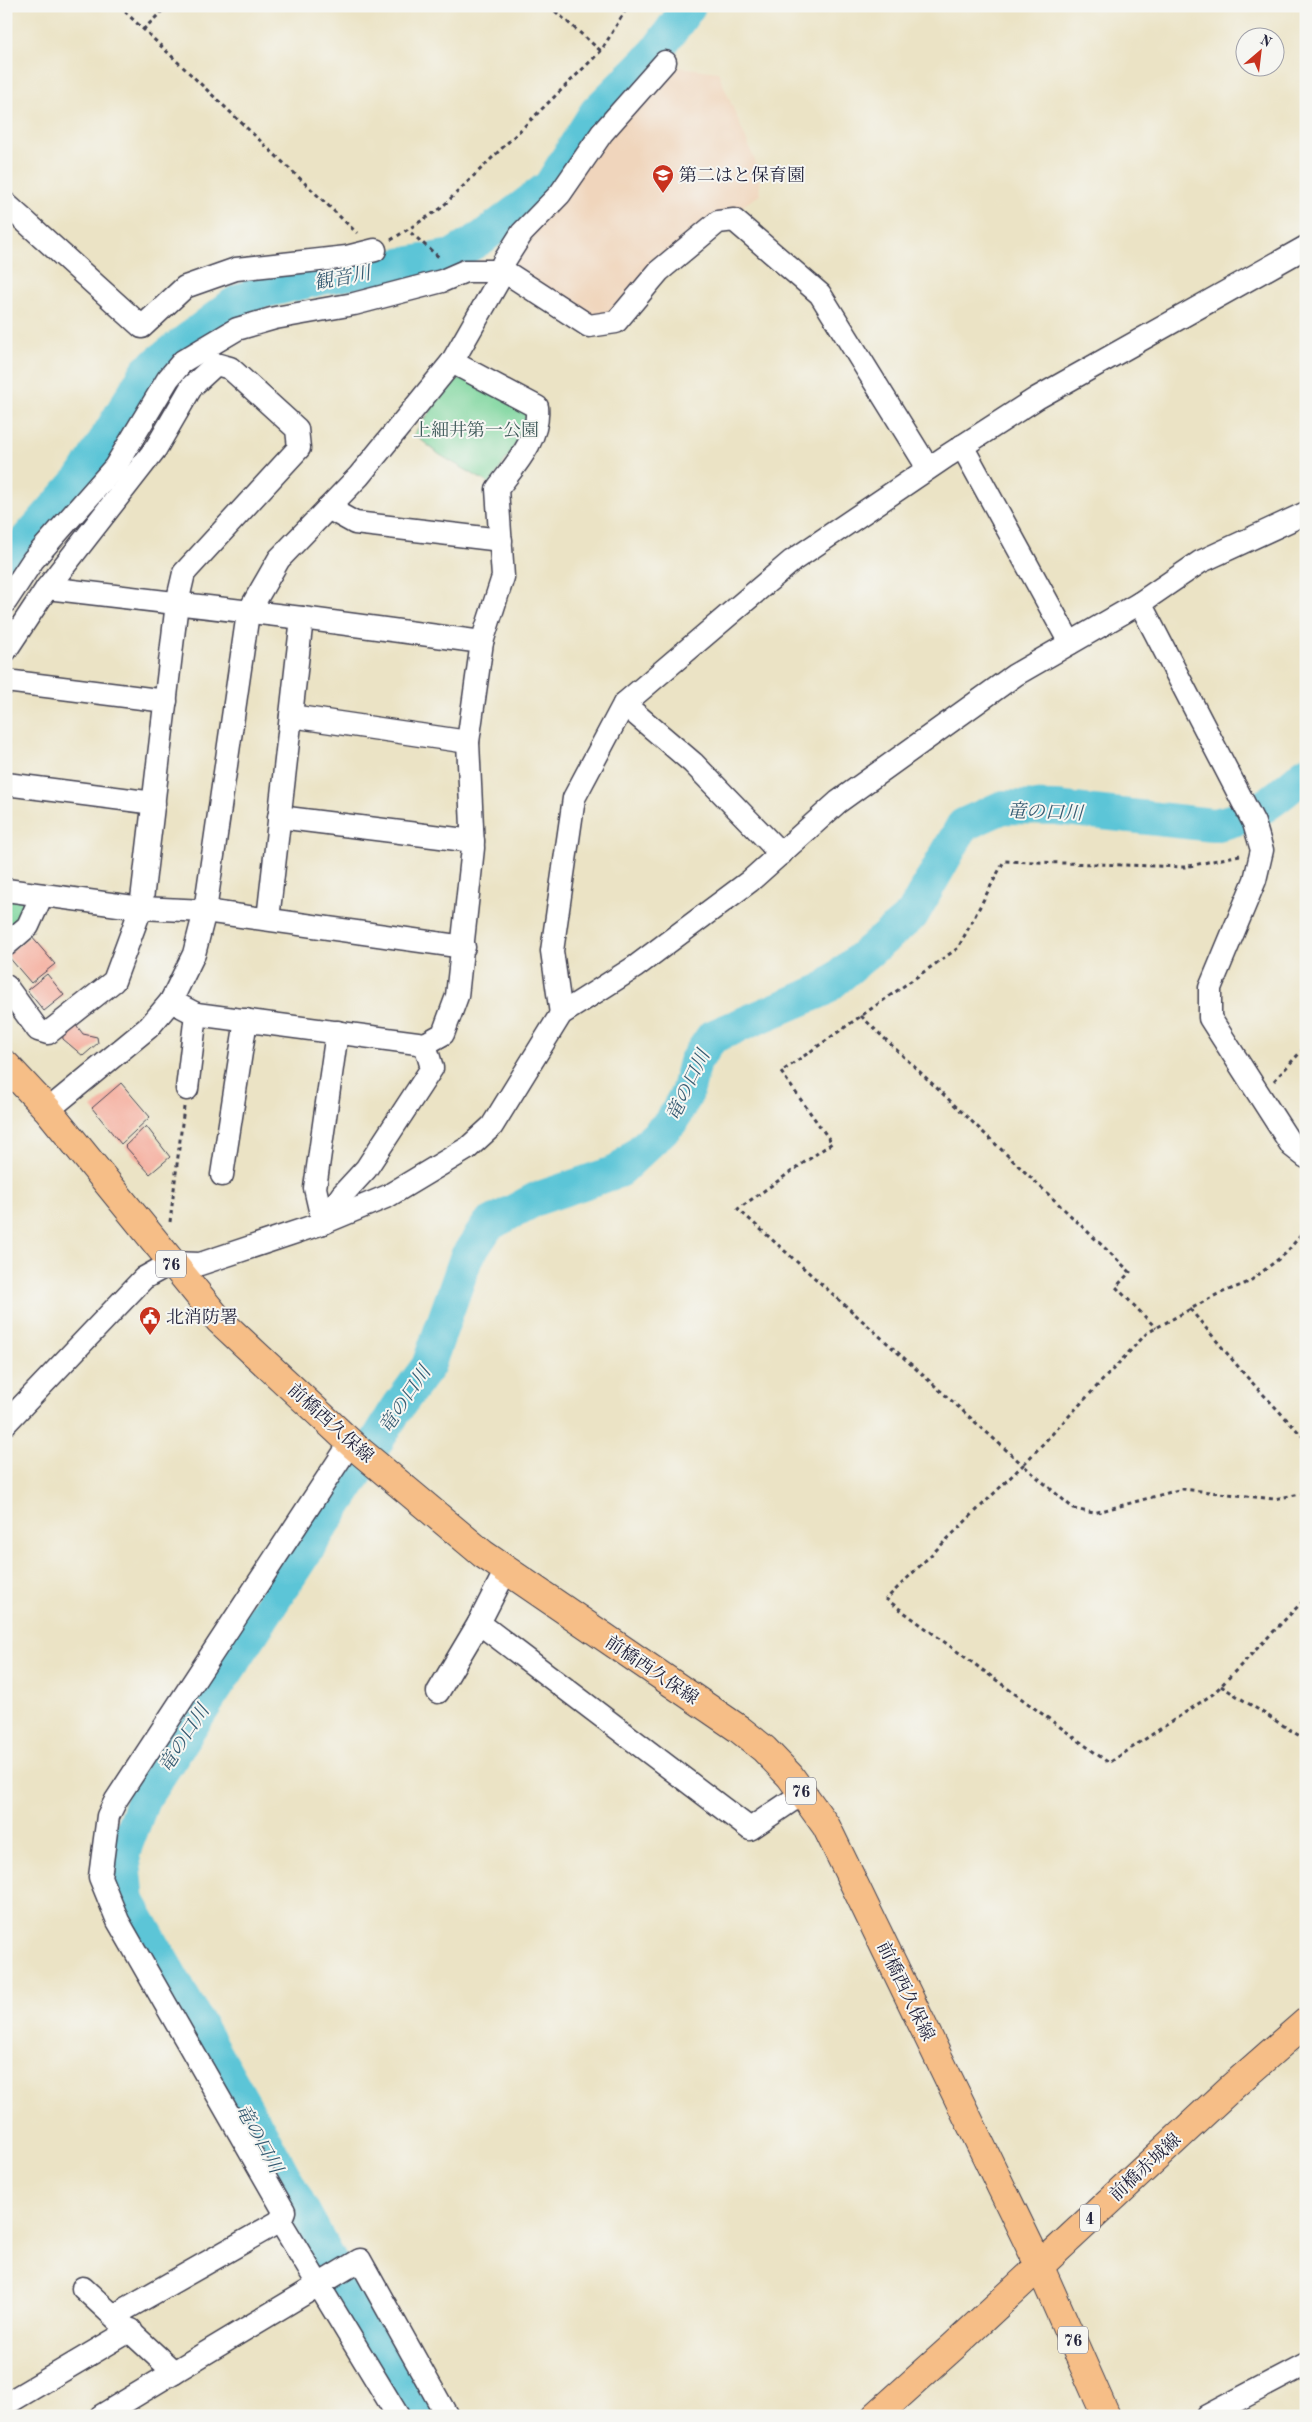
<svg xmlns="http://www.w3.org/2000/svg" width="1312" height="2422" viewBox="0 0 1312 2422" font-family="'Old Standard TT','Noto Serif JP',serif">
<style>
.built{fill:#f0d5bc}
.green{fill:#7bd59c;stroke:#4e7c6c}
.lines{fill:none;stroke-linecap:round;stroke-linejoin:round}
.river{stroke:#5bc5d7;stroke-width:34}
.building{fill:#f5af9f}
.minor-casing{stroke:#403f50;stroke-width:25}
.major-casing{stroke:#403f50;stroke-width:30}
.path{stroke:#403f50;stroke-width:3;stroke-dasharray:4 4;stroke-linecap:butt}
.minor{stroke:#fff;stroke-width:22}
.major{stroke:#f6be87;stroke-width:28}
.labels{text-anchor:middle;stroke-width:4;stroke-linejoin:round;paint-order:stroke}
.shield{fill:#f6f6f2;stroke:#626272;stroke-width:1}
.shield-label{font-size:16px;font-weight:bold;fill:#22223b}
.poi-label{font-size:18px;fill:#22223b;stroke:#f6f6f2;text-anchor:start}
.park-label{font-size:18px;fill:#3d5858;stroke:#f6f6f2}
.street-label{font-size:18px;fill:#22223b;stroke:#f6f6f2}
.water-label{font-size:19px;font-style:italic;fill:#365b72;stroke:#f6f6f2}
</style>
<rect width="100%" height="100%" fill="#f6f6f2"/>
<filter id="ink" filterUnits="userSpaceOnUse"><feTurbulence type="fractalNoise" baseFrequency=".02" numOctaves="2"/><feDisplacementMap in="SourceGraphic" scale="10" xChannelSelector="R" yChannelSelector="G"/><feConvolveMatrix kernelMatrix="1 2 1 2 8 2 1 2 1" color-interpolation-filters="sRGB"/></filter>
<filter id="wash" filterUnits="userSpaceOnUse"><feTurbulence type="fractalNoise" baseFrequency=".0096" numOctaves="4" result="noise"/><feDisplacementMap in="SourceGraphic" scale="20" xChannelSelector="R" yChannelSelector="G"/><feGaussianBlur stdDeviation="1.12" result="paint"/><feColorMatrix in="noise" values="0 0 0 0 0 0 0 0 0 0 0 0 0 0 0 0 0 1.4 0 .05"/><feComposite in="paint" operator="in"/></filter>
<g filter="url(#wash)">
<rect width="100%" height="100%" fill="#ebe3c5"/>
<polygon class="built" points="671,66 718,72 758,168 760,195 734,211 610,317 597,320 510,264 524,239"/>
<g class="green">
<polygon points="463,378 526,410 531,421 490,484 440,455 414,434 450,384"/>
<polygon points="6,897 22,900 29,909 6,933"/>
</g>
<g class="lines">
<g class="river">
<polyline points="6,563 84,475 147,371 234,304 258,293 322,278 452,256 483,237 550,186 596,112 656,52 689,6"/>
<path d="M424,2416L353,2303L265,2141L128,1901L123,1853L143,1800L364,1462L397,1408L428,1366L466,1258L488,1225L536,1199L619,1171L671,1122L687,1093L695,1062L712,1037L823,990L912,915L963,825L1003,807L1056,808L1213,825C1257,817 1273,801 1306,773"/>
</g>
</g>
<g id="blocks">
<g class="building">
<polygon points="6,789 10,790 7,811 6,811"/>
<polygon points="31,936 55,964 31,983 7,955"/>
<polygon points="47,974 64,995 44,1011 27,990"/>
<polygon points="77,1026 83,1034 97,1037 98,1043 83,1056 63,1039 62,1028"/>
<polygon points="121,1083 150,1117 121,1144 92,1108"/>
<polygon points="146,1126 170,1157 150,1174 125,1146"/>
</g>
</g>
</g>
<g filter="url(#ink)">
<use href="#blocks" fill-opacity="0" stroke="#403f50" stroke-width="1"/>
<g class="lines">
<g class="minor-casing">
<g id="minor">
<polyline points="6,204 142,327 185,287 236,269 347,257 375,250"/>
<polyline points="962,446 1070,643"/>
<polyline points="328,508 355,523 501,540"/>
<polyline points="47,588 302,618 482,642"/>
<polyline points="6,601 33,560 115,467 168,379 183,361 237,329 275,318 354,304 442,281 465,271 504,271 589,326 616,322 659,271 718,222 734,220 820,294 928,468"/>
<polyline points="1140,603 1254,823 1262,850 1255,880 1210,988 1210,1018 1292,1146 1306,1157"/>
<polyline points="6,650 47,588 156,448 192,386 216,364 230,368 297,429 299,448 184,573 177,603 141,908 114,981 48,1033 38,1030 6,986"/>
<polyline points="6,681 166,701"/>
<polyline points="624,704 693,763 781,854"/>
<polyline points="291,716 468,742"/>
<polyline points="6,784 154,803"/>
<polyline points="279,817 473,841"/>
<polyline points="6,890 141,908 205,911 464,947"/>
<polyline points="268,919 302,618"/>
<polyline points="6,945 28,926 42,895"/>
<path d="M171,1001L196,1014L425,1044L443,1034L457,996L473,848L468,742L482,642L503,577L497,489C515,465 540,439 537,407L452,362"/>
<polyline points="561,1014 552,951 574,798 624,704 792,561 947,456 1037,398 1306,247"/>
<polyline points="187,1089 196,1014"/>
<polyline points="48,1110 149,1027 171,1001 194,954 205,911 248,613 279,559 359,476 452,362 504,271 503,263 522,233 560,194 602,133 665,62"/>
<polyline points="222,1175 246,1020"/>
<polyline points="323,1223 342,1195 366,1169 432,1068 425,1044"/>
<polyline points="323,1223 315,1188 337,1032"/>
<polyline points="6,1423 144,1278 171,1263 200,1264 323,1223 388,1196 468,1148 492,1126 561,1014 635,967 750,881 838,802 1015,675 1140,603 1200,562 1306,513"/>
<polyline points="351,1442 116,1800 108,1816 100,1877 118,1921 284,2211 280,2221 398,2416"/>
<polyline points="479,1623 750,1829 803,1793"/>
<polyline points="438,1692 479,1623 506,1570"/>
<polyline points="83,2288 174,2372"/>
<polyline points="115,2315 280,2221"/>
<polyline points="6,2404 131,2330"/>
<polyline points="101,2416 360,2260 447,2416"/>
<polyline points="1207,2416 1306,2364"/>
</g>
</g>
<g class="major-casing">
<g id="major">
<polyline points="6,1065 48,1110 219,1320 354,1446 483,1554 739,1729 764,1749 790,1776 826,1826 1039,2265 1106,2416"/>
<polyline points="876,2416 955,2345 1233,2086 1306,2022"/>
</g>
</g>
<g class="path">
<polyline points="119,6 357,233"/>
<polyline points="549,6 601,51"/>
<polyline points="143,30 167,6"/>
<polyline points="411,233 441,259"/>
<polyline points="391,240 440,209 601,51 628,6"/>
<polyline points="1240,855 1185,867 1004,861 958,948 781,1072 832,1143 738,1209 1023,1465 886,1599 1109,1763 1213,1694 1306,1598"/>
<polyline points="861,1016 1130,1272 1116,1287 1156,1328"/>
<polyline points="1274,1081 1306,1046"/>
<polyline points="170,1222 184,1107"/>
<polyline points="1306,1229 1285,1254 1249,1282 1216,1295 1147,1333 1023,1465 1074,1509 1094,1513 1182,1489 1274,1499 1306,1493"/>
<polyline points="1190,1309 1246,1376 1306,1440"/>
<polyline points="1221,1686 1306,1740"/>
</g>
<use href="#minor" class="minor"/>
<use href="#major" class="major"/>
</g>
</g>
<defs>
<g id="school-pin" transform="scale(1.125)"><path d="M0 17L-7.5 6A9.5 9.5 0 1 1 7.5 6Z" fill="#c8321e" stroke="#f6f6f2"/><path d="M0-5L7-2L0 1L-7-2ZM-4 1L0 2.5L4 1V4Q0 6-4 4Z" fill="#fff"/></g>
<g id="civic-pin" transform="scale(1.125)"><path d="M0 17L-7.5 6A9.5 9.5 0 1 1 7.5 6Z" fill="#c8321e" stroke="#f6f6f2"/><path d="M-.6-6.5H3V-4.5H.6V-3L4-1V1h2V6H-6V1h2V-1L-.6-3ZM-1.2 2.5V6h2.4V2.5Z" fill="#fff"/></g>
</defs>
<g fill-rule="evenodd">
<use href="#school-pin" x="663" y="175"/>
<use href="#civic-pin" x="150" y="1317"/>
</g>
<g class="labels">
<g class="shield">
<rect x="156" y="1250.5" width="30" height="27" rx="4"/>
<rect x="786" y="1777.5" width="30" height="27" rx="4"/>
<rect x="1080" y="2204.5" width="20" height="27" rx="4"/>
<rect x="1058" y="2326.5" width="30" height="27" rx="4"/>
</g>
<g class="shield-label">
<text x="171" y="1270">76</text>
<text x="801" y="1797">76</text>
<text x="1090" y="2224">4</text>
<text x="1073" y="2346">76</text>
</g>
<g class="poi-label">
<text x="679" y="181">第二はと保育園</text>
<text x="166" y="1323">北消防署</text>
</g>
<g class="park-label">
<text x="476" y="436">上細井第一公園</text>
</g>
<g class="street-label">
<text transform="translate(331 1423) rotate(42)" y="6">前橋西久保線</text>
<text transform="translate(652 1670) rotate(34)" y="6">前橋西久保線</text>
<text transform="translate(906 1991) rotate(64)" y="6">前橋西久保線</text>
<text transform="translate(1145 2167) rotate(-43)" y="6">前橋赤城線</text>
</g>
<g class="water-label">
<text transform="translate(342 277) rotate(-11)" y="7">観音川</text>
<text transform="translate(1045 811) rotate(2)" y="7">竜の口川</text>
<text transform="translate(687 1085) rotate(-64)" y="7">竜の口川</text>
<text transform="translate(404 1399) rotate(-56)" y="7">竜の口川</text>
<text transform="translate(183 1738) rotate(-57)" y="7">竜の口川</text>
<text transform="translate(260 2138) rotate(61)" y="7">竜の口川</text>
</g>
</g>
<rect width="1312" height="2422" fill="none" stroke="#f6f6f2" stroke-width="25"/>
<g transform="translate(1260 52) rotate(28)"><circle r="24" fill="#f6f6f2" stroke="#a1a1a9"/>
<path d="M0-4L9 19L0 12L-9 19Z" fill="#c8321e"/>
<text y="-8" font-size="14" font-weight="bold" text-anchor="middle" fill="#22223b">N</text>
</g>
</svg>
